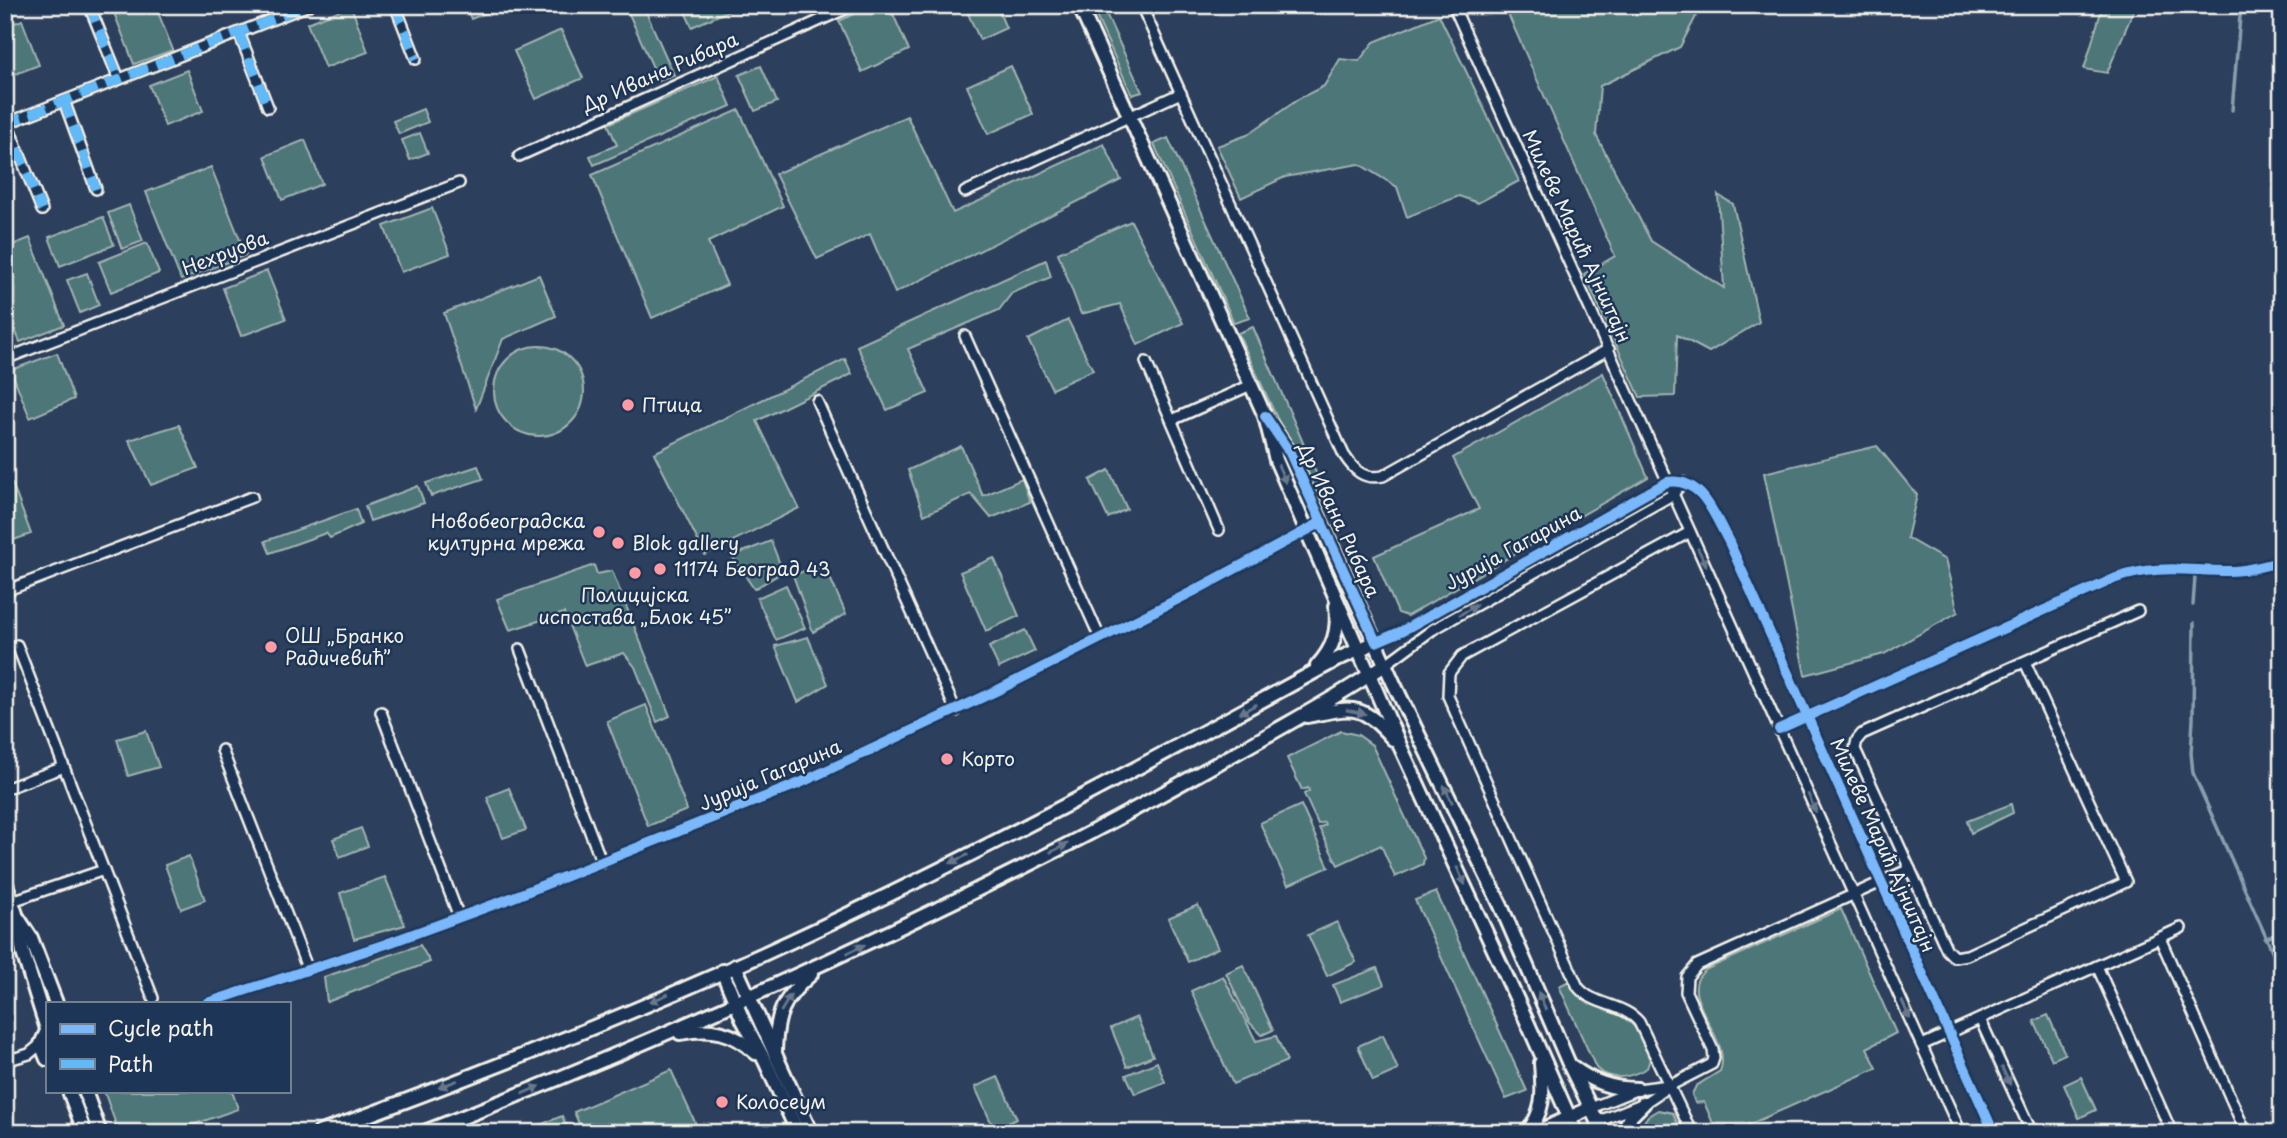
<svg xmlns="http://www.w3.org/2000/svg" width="2287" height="1138" viewBox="0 0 2287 1138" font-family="'Playpen Sans',sans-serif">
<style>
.green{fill:#4e7679;stroke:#a1b4b0;stroke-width:2}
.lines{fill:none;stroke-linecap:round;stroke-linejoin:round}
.stream{stroke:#87a0ad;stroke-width:3.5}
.street-casing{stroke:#f4f1e8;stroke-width:14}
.secondary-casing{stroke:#f4f1e8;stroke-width:18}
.street{stroke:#1d3557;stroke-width:9}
.secondary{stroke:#1d3557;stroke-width:12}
.quiet{stroke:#60bafa;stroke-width:9;stroke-dasharray:18 9;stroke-linecap:butt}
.cycleway-casing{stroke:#1d3557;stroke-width:15}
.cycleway{stroke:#7ab7fb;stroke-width:10}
.oneway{fill:#68778a}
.poi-dot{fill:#ff9aa2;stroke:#1d3557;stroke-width:2.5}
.labels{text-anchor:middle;stroke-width:5;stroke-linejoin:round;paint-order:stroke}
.street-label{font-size:19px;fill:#f4f1e8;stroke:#1d3557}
.poi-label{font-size:19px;fill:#f4f1e8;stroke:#1d3557;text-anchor:start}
</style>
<rect width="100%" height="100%" fill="#2c3f5d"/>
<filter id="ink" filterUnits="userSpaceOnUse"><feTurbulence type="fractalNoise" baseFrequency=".0143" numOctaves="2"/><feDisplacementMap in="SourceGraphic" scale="14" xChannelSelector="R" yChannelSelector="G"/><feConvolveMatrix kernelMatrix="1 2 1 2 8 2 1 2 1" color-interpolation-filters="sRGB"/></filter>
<g filter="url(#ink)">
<g class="green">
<polygon points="111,5 155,5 173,50 134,64"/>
<polygon points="465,5 500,5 501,7 471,19"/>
<polygon points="625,5 643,5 674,75 659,81"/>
<polygon points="682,5 739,5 739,6 692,27"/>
<polygon points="873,5 889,5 909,50 862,72 839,21"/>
<polygon points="964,5 996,5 1006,28 980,40"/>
<polygon points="1091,5 1102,5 1142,92 1132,95"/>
<polygon points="1504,5 1702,5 1680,47 1600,86 1596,135 1651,241 1724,288 1718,195 1733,204 1759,322 1709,352 1677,335 1675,396 1640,397 1584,274 1615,256"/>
<polygon points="2103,5 2136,5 2107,73 2084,69"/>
<polygon points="351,6 368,52 325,68 307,23"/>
<polygon points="1439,15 1519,181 1478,203 1459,196 1407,217 1397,187 1359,164 1285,177 1241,198 1217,146 1247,135 1300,98 1324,86 1340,59 1359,61 1374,42"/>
<polygon points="22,20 39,65 5,78 5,27"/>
<polygon points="561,30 583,78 536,99 514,51"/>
<polygon points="761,66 777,102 755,111 739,75"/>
<polygon points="1011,66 1033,114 988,134 967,86"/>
<polygon points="187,70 203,111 165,126 149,85"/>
<polygon points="718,76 731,106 594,165 590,156 617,145 608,124"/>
<polygon points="423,109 428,122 399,134 393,121"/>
<polygon points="739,110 783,206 708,242 727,285 652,318 592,175"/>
<polygon points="907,116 953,213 1104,144 1121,180 895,293 870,234 817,259 775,174"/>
<polygon points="420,133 428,153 410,160 402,140"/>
<polygon points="1168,138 1250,318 1234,323 1154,144"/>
<polygon points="305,140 322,184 282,200 265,156"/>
<polygon points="211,167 246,255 181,280 146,192"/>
<polygon points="129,205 143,241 122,249 108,213"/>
<polygon points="432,208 450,254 401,272 384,226"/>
<polygon points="103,217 114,245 60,266 49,237"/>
<polygon points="1131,221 1183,323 1138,345 1120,304 1081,314 1058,253"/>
<polygon points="30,238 64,325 20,342 5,305 5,248"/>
<polygon points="147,243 159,273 111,292 99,262"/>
<polygon points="1046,260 1051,277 1012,293 999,310 908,349 928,393 887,410 857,346"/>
<polygon points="267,271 286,319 241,336 223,288"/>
<polygon points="87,273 99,305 80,313 67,280"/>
<polygon points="539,275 556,316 503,339 476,409 444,313"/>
<polygon points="1068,320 1093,370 1052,389 1028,340"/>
<polygon points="1253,327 1327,498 1314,499 1238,333"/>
<circle cx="539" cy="391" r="45"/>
<polygon points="57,353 74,399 30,418 11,370"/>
<polygon points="845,359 852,374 757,421 799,508 705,555 654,453"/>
<polygon points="1603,373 1648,477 1407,616 1398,613 1374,556 1479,509 1453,458"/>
<polygon points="179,425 198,468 151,485 129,440"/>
<polygon points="961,446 983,496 1022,479 1030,502 991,518 971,494 924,515 908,470"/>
<polygon points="1877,446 1917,495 1907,538 1945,560 1958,612 1884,654 1805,675 1764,473"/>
<polygon points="478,466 483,479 431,496 426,483"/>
<polygon points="1109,470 1127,509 1108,518 1090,480"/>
<polygon points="12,483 31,534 5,543 5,486"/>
<polygon points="418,486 424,503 370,521 365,506"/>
<polygon points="356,509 361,524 330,538 326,533 270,553 265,541"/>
<polygon points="771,541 783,572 754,589 732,556"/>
<polygon points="994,558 1019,616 986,631 960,572"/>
<polygon points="824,564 846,614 813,632 793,575"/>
<polygon points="594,565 597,574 612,571 670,716 657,722 635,667 624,653 585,666 564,613 510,630 497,599"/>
<polygon points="786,585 805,628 776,640 757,598"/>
<polygon points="1025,630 1035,651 999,668 989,647"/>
<polygon points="808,637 828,684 798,702 775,646"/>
<polygon points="646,705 687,810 648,826 607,721"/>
<polygon points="146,731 159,767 128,776 117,739"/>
<polygon points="1341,731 1358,735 1372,745 1424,858 1423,864 1395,877 1381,845 1338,865 1319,828 1325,825 1324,822 1318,824 1304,794 1309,791 1308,788 1302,790 1287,758"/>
<polygon points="509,788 526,830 503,838 487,797"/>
<polygon points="2011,804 2013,813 1971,833 1967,821"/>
<polygon points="1301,805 1329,867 1288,885 1260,823"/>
<polygon points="361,828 368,846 340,857 333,839"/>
<polygon points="189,856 205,900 181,909 165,865"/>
<polygon points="385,877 405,925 354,939 340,893"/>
<polygon points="1436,892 1527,1091 1506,1099 1415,900"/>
<polygon points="1198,905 1218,948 1188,962 1168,918"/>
<path d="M1841,909L1896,1033L1867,1048L1877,1068L1730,1133H1717L1704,1102L1695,1103L1692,1094L1696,1086L1720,1071C1734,1038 1671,992 1707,969Z"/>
<polygon points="1337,922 1356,962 1327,976 1308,935"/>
<polygon points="420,945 430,962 327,1002 324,977"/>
<polygon points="1243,965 1273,1030 1262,1035 1249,1022 1226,973"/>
<polygon points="1377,968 1384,985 1340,1002 1333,985"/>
<polygon points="1223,976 1256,1041 1276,1036 1287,1061 1233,1084 1191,991"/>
<path d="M1569,981C1586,1009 1605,1002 1627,1020C1639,1029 1644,1042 1651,1056L1647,1068C1631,1077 1611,1083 1596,1068L1559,986Z"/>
<polygon points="2048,1015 2065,1054 2052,1060 2034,1021"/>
<polygon points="1137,1017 1153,1056 1127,1067 1111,1028"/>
<polygon points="1383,1035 1398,1070 1373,1081 1358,1046"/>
<polygon points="1157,1062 1165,1082 1135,1094 1126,1075"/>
<polygon points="671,1070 700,1133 583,1133 574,1112"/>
<polygon points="998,1077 1017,1119 994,1129 975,1087"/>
<polygon points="2081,1077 2096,1110 2079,1118 2064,1085"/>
<polygon points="104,1091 232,1091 238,1109 170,1133 119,1133"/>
<polygon points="1658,1110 1673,1113 1682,1133 1636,1133 1648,1116"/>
<polygon points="562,1116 570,1133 520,1133"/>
</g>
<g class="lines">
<g class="stream">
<polyline points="2232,110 2241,5"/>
<polyline points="2193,605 2195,577"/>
<polyline points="2194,623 2193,719 2191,753 2193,773 2282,973"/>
<polyline points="2265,939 2282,931"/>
</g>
<g class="street-casing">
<g id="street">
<polyline points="89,5 119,79"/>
<polyline points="395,5 416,59"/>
<path d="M1141,5L1344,455C1354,470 1363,480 1383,476L1609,349"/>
<polyline points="1453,5 1961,1133"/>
<polyline points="239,33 268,107"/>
<polyline points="64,101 96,189"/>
<polyline points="7,123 42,210"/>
<polyline points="5,124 309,5"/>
<polyline points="519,156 854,5"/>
<polyline points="965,192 1181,93"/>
<polyline points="965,336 1100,638"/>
<polyline points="5,359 459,183"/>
<polyline points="1146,362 1219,530"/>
<polyline points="817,401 956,711"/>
<polyline points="1172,420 1251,385"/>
<path d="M1690,532L1462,656L1449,673L1448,696L1578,987C1593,1006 1623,1003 1639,1022L1692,1133"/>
<polyline points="5,591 252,497"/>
<path d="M1376,642L1402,631L1667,482C1702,476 1715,517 1729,542L1994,1133"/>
<polyline points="17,645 153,998"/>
<polyline points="520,649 602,863"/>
<polyline points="2025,662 2126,882 1967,955 1954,957 1947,950 1855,749 1857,740 1862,734 2138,611"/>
<polyline points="1386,664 1432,630 1672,495 1683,482"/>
<polyline points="381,712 459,917"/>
<path d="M1779,729L2116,578C2158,564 2186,571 2229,571C2247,571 2265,566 2282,561"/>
<polyline points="222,750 308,970"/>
<polyline points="5,789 64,767"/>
<polyline points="12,901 104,870"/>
<polyline points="2160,938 2246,1133"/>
<polyline points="2097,966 2172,1133"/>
<polyline points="207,1003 386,944 506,900 800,783 998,690 1192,592 1322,522"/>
<polyline points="1980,1019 2032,1133"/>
<polyline points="1922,1045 2181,928"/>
<polyline points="5,1061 29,1054 41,1044"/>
<polyline points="1591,1108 1638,1089 1669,1085"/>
<polyline points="1597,1122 1644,1103 1671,1085 1712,1064 1714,1058 1713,1050 1686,992 1687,977 1697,965 1910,869"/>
</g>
</g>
<g class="secondary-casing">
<g id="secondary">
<polyline points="1079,5 1265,416 1276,460 1401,748 1525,1017 1576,1133"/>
<polyline points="1271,425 1290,453 1394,684 1501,906 1569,1064 1603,1133"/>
<path d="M1317,666C1334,648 1339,630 1336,606"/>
<path d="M1307,716C1354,707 1360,702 1393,739"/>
<polyline points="5,881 16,914 23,953 47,1029"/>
<polyline points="18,918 31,938 56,1003"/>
<polyline points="735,966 811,1133"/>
<polyline points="722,971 743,1020 765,1061 798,1133"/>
<polyline points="47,1031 41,1044 47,1059"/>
<path d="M680,1033C712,1027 732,1031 756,1053"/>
<path d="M775,1052C776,1015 782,999 811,974"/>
<path d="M1571,1066C1592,1082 1611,1089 1638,1089"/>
<polyline points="69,1091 85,1133"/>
<polyline points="85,1091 100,1133"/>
<path d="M319,1133C467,1079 615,1021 759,956C957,866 1148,763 1338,659L1376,642"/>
<path d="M422,1133C639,1049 850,955 1057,850C1126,815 1193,777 1261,739C1303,715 1346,692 1386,664"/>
<path d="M1526,1133C1546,1111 1543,1091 1541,1063"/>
<polyline points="1535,1133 1591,1108"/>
<polyline points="1623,1133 1630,1117 1644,1103"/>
</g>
</g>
<use href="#street" class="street"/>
<use href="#secondary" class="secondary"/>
<g class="quiet">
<polyline points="89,5 119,79"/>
<polyline points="395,5 416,59"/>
<polyline points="239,33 268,107"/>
<polyline points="64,101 96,189"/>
<polyline points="7,123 42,210"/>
<polyline points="5,124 309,5"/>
</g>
<g class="cycleway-casing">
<g id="cycleway">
<path d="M1265,416L1290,453L1376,642L1402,631L1667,482C1702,476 1715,517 1729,542L1994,1133"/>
<path d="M1779,729L2116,578C2158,564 2186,571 2229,571C2247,571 2265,566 2282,561"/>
<polyline points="207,1003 386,944 506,900 800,783 998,690 1192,592 1322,522"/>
</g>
</g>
<use href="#cycleway" class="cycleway"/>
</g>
<defs><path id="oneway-solid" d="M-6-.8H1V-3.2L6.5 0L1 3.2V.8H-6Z" transform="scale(1.75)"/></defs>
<g class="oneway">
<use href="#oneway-solid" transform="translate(1282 474) rotate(66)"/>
<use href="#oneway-solid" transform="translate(1702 557) rotate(64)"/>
<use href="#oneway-solid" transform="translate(1468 610) rotate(-30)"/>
<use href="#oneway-solid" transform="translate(1248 709) rotate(152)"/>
<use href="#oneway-solid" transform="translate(1356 712) rotate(11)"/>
<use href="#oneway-solid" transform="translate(1448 794) rotate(-116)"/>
<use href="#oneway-solid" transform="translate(1812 803) rotate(66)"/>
<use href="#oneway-solid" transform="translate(1059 848) rotate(-27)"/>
<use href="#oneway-solid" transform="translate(959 859) rotate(154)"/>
<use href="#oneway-solid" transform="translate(1461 876) rotate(65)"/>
<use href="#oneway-solid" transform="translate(856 949) rotate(-26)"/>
<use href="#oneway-solid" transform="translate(659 998) rotate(157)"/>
<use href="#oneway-solid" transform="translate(1542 1001) rotate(-113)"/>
<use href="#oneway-solid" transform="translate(786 1003) rotate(-59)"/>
<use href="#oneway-solid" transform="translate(1906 1010) rotate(66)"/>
<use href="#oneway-solid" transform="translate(2006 1076) rotate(65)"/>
<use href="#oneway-solid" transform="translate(448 1084) rotate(159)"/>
<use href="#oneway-solid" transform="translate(531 1090) rotate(-23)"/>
</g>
</g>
<g class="poi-dot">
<circle cx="628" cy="405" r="7"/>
<circle cx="599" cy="532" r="7"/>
<circle cx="618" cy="543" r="7"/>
<circle cx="660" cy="569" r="7"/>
<circle cx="635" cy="573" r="7"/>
<circle cx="271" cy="647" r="7"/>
<circle cx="947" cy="759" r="7"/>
<circle cx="722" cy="1102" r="7"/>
</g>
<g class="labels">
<g class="street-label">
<text transform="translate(660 72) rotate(-24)" y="7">Др Ивана Рибара</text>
<text transform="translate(1577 236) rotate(65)" y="7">Милеве Марић Ајнштајн</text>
<text transform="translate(225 253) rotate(-21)" y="7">Нехруова</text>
<text transform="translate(1339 520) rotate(65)" y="7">Др Ивана Рибара</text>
<text transform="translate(1513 548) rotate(-29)" y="7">Јурија Гагарина</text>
<text transform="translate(770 775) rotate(-23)" y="7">Јурија Гагарина</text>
<text transform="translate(1883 845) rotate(66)" y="7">Милеве Марић Ајнштајн</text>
</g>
<g class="poi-label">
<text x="642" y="412">Птица</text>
<text x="585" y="528" text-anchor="end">Новобеоградска<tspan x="585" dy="22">културна мрежа</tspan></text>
<text x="632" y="550">Blok gallery</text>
<text x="674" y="576">11174 Београд 43</text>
<text x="635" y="602" text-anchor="middle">Полицијска<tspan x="635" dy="22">испостава „Блок 45”</tspan></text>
<text x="285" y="643">ОШ „Бранко<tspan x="285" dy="22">Радичевић”</tspan></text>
<text x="961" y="766">Корто</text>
<text x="736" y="1109">Колосеум</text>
</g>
</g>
<rect width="2287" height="1138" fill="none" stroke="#1d3557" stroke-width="28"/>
<rect x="14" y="14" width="2259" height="1110" fill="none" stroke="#f4f1e8" stroke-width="2.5" filter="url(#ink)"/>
<rect x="46" y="1002" width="245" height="91" fill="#1d3557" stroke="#738091" stroke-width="2"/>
<rect x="60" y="1024" width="35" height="10" fill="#7ab7fb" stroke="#738091" stroke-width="2"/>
<text x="108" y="1036" font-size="21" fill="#f4f1e8">Cycle path</text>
<rect x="60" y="1059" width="35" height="10" fill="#60bafa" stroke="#738091" stroke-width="2"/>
<text x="108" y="1072" font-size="21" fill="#f4f1e8">Path</text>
</svg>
